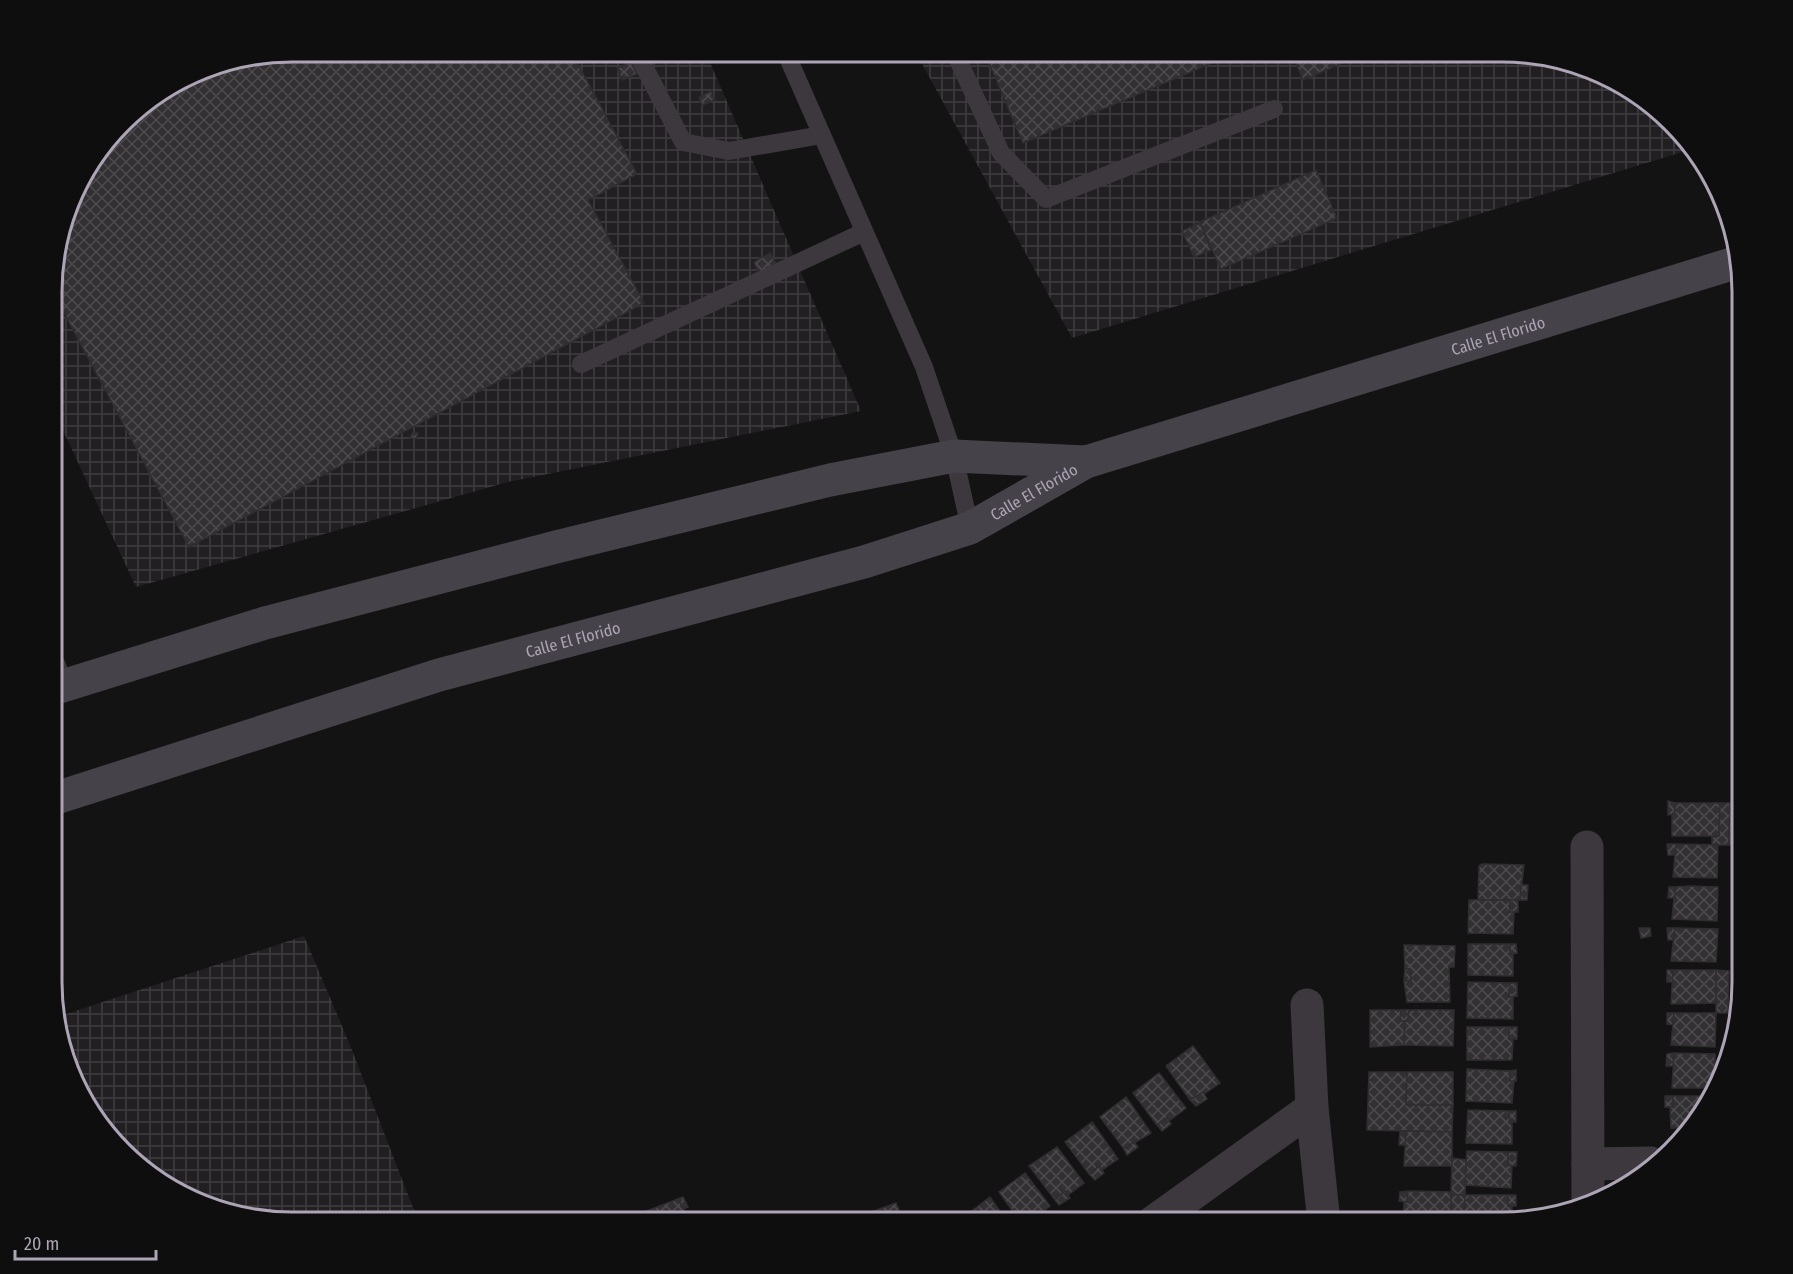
<svg xmlns="http://www.w3.org/2000/svg" width="1793" height="1274" viewBox="0 0 1793 1274" font-family="'Fira Sans Condensed',sans-serif">
<style>
.industrial{fill:url(#industrial-grid)}
.building{fill:url(#building-cross-hatch);stroke:#302d30;stroke-width:1.5}
.lines{fill:none;stroke-linecap:round;stroke-linejoin:round}
.lane{stroke:#3d383e;stroke-width:18}
.street{stroke:#3d383e;stroke-width:33}
.secondary{stroke:#464249;stroke-width:33}
.labels{text-anchor:middle;stroke-width:5;stroke-linejoin:round;paint-order:stroke}
.street-label{font-size:16px;fill:#ada4b5;stroke:#0f0e0f}
.rim{fill:none;stroke:#ada4b5;stroke-width:3}
</style>
<defs>
<pattern id="industrial-grid" width="8" height="8" patternUnits="userSpaceOnUse" patternTransform="scale(1.5)"><rect width="8" height="8" fill="#211f21"/><path d="M0 4h8M4 0v8" fill="none" stroke="#3f3d3f"/></pattern>
<pattern id="building-cross-hatch" width="8" height="8" patternUnits="userSpaceOnUse" patternTransform="scale(1.5)"><rect width="8" height="8" fill="#333033"/><path d="M0 0l8 8M0 8l8-8" fill="none" stroke="#4e4b4e"/></pattern>
</defs>
<rect width="100%" height="100%" fill="#141314"/>
<g class="industrial">
<polygon points="292,51 705,51 861,411 508,482 136,587 53,409 53,261 76,185 133,111 200,69"/>
<polygon points="915,51 1517,51 1579,64 1648,101 1689,150 1072,338"/>
<polygon points="304,936 350,1045 419,1223 276,1223 200,1205 145,1173 83,1102 54,1018"/>
</g>
<g class="building">
<polygon points="292,51 571,51 637,174 588,200 644,303 189,547 53,292 53,261 76,185 133,111 200,69"/>
<polygon points="984,51 1240,51 1023,143"/>
<polygon points="1291,51 1371,51 1303,80"/>
<polygon points="631,62 637,74 622,80 617,68"/>
<polygon points="711,91 715,100 702,105 699,97"/>
<polygon points="1316,170 1337,218 1221,269 1200,222"/>
<polygon points="1200,223 1211,250 1194,257 1182,231"/>
<polygon points="770,253 777,265 759,274 754,262"/>
<polygon points="413,432 418,433 416,439 410,438"/>
<polygon points="1668,801 1675,803 1675,814 1668,815"/>
<polygon points="1675,803 1720,803 1719,836 1672,836 1672,814 1675,814"/>
<polygon points="1720,803 1730,803 1729,845 1712,845 1712,837 1719,836"/>
<polygon points="1730,803 1742,803 1741,845 1729,845"/>
<polygon points="1667,844 1676,844 1675,855 1668,855"/>
<polygon points="1676,844 1718,845 1717,878 1673,877"/>
<polygon points="1482,864 1524,865 1520,900 1478,900 1479,866"/>
<polygon points="1521,885 1528,885 1527,900 1520,900"/>
<polygon points="1690,886 1718,887 1717,921 1672,919 1675,887"/>
<polygon points="1669,887 1675,887 1675,898 1668,898"/>
<polygon points="1469,900 1510,900 1510,912 1514,912 1513,934 1468,933"/>
<rect x="1510" y="900" width="8" height="12"/>
<polygon points="1639,928 1650,928 1651,936 1641,938"/>
<polygon points="1667,928 1675,928 1674,940 1668,940"/>
<polygon points="1675,928 1718,929 1716,962 1671,961"/>
<polygon points="1468,944 1510,944 1510,954 1513,953 1513,976 1468,975"/>
<polygon points="1510,944 1516,944 1517,953 1510,954"/>
<polygon points="1404,945 1455,946 1454,967 1449,967 1450,1002 1407,1002 1404,981 1411,980 1410,969 1405,969"/>
<polygon points="1405,969 1410,969 1411,980 1404,981"/>
<polygon points="1667,970 1673,970 1674,982 1667,982"/>
<polygon points="1673,970 1716,970 1716,1003 1671,1004"/>
<polygon points="1716,970 1729,971 1728,1013 1716,1013"/>
<polygon points="1468,982 1510,983 1509,997 1513,996 1513,1019 1467,1018"/>
<polygon points="1510,983 1517,983 1517,996 1509,997"/>
<polygon points="1370,1010 1401,1010 1400,1021 1405,1021 1404,1045 1370,1047"/>
<polygon points="1401,1010 1409,1010 1408,1021 1400,1021"/>
<polygon points="1409,1010 1454,1010 1453,1046 1404,1045 1405,1021 1408,1021"/>
<polygon points="1667,1013 1674,1013 1674,1025 1667,1024"/>
<polygon points="1674,1013 1716,1013 1715,1047 1671,1045"/>
<polygon points="1467,1027 1509,1027 1509,1039 1513,1039 1512,1060 1467,1060"/>
<rect x="1509" y="1027" width="8" height="12"/>
<polygon points="1193,1046 1220,1083 1204,1094 1203,1092 1190,1100 1166,1066"/>
<polygon points="1674,1053 1673,1066 1666,1066 1667,1054"/>
<polygon points="1674,1053 1715,1054 1715,1088 1672,1088"/>
<polygon points="1467,1069 1510,1071 1510,1081 1514,1081 1512,1103 1466,1101"/>
<polygon points="1516,1070 1516,1081 1510,1081 1510,1071"/>
<polygon points="1369,1072 1407,1072 1406,1105 1453,1105 1452,1132 1367,1130"/>
<polygon points="1407,1072 1453,1072 1453,1105 1406,1105"/>
<polygon points="1159,1073 1186,1108 1169,1121 1167,1118 1157,1125 1133,1093"/>
<polygon points="1203,1092 1207,1099 1196,1106 1190,1100"/>
<rect x="1665" y="1096" width="8" height="11"/>
<polygon points="1673,1096 1711,1096 1692,1128 1671,1128 1670,1107 1673,1107"/>
<polygon points="1126,1097 1151,1133 1124,1149 1100,1117"/>
<polygon points="1468,1110 1509,1111 1510,1122 1512,1122 1512,1144 1466,1143"/>
<polygon points="1509,1111 1516,1111 1516,1122 1510,1122"/>
<polygon points="1167,1118 1171,1124 1162,1131 1157,1125"/>
<polygon points="1092,1122 1118,1159 1102,1170 1099,1166 1089,1174 1065,1142"/>
<polygon points="1400,1131 1406,1131 1406,1145 1399,1145"/>
<polygon points="1406,1131 1452,1132 1452,1166 1404,1166"/>
<polygon points="1134,1142 1138,1147 1127,1155 1124,1149"/>
<polygon points="1057,1147 1084,1183 1068,1195 1065,1191 1055,1200 1029,1166"/>
<polygon points="1467,1151 1508,1152 1508,1165 1512,1166 1511,1188 1464,1185"/>
<polygon points="1508,1152 1517,1152 1516,1166 1508,1165"/>
<polygon points="1452,1158 1466,1160 1465,1195 1451,1195"/>
<polygon points="1099,1166 1104,1173 1095,1180 1089,1174"/>
<polygon points="1025,1173 1050,1206 1033,1219 1031,1217 1021,1223 999,1192"/>
<polygon points="1065,1191 1070,1198 1059,1205 1055,1200"/>
<polygon points="1408,1191 1407,1202 1399,1201 1400,1192"/>
<polygon points="1408,1191 1451,1192 1451,1223 1403,1223 1404,1202 1407,1202"/>
<polygon points="1451,1195 1465,1195 1464,1223 1451,1223"/>
<polygon points="1465,1195 1508,1195 1508,1206 1512,1206 1512,1221 1464,1223"/>
<rect x="1508" y="1195" width="8" height="11"/>
<polygon points="683,1197 688,1207 683,1209 678,1199"/>
<polygon points="990,1197 1008,1223 968,1223 964,1217"/>
<polygon points="678,1199 690,1220 688,1223 642,1223 639,1214"/>
<polygon points="896,1203 904,1223 857,1223 855,1218"/>
<polygon points="1031,1217 1036,1223 1023,1223"/>
</g>
<g class="lines">
<g class="lane">
<polyline points="636,51 683,142 729,151 822,135"/>
<polyline points="785,51 924,367 954,456 970,528"/>
<polyline points="954,51 1001,153 1046,199 1274,109"/>
<polyline points="581,364 864,232"/>
<polyline points="53,656 65,685"/>
</g>
<g class="street">
<polyline points="1587,847 1588,1203"/>
<polyline points="1307,1005 1312,1108 1324,1223"/>
<polyline points="1588,1164 1651,1163"/>
<polyline points="1152,1223 1312,1108"/>
</g>
<g class="secondary">
<polyline points="53,689 265,623 556,547 830,480 954,456 1086,462"/>
<path id="s1" d="M53,799L439,675L864,562L970,528L1086,462L1738,262"/>
</g>
</g>
<g class="labels">
<g class="street-label">
<text dy="6" stroke="none"><textPath href="#s1" startOffset="1521">Calle El Florido</textPath></text>
<text dy="6" stroke="none"><textPath href="#s1" startOffset="1030">Calle El Florido</textPath></text>
<text dy="6" stroke="none"><textPath href="#s1" startOffset="544">Calle El Florido</textPath></text>
</g>
</g>
<path d="M0 0H1793V1274H0ZM292 62H1502A230 230 0 0 1 1732 292V982A230 230 0 0 1 1502 1212H292A230 230 0 0 1 62 982V292A230 230 0 0 1 292 62Z" fill="#0f0e0f" fill-rule="evenodd"/>
<path class="rim" d="M292 62H1502A230 230 0 0 1 1732 292V982A230 230 0 0 1 1502 1212H292A230 230 0 0 1 62 982V292A230 230 0 0 1 292 62Z"/>
<path d="M15 1250v9h141v-9" fill="none" stroke="#ada4b5" stroke-width="3"/>
<text x="24" y="1250" font-size="18" fill="#ada4b5" stroke="#0f0e0f" stroke-width="4.5" paint-order="stroke">20 m</text>
</svg>
